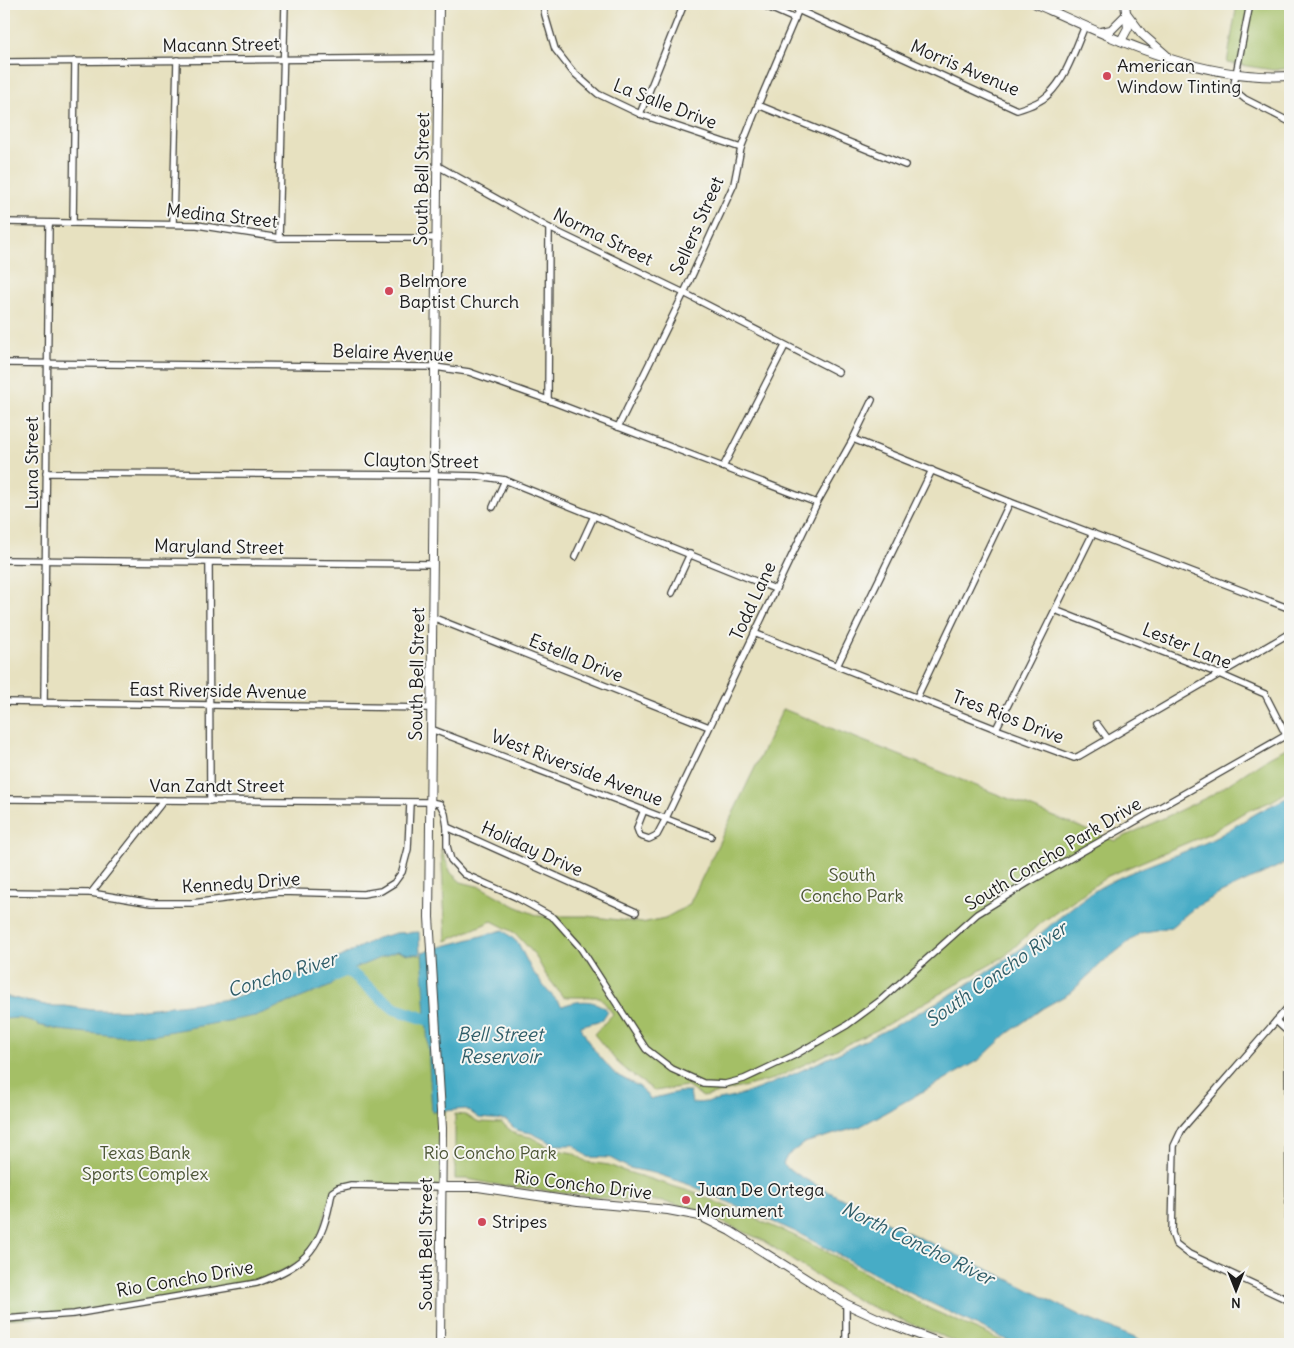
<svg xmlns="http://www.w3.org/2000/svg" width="1294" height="1348" viewBox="0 0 1294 1348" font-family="Delius,sans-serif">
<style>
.green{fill:#a4bf66;stroke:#606e41}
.water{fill:#47acc6;stroke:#326471}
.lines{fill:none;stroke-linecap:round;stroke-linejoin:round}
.river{stroke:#47acc6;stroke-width:12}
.street-casing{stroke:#3a3a35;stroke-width:8}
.secondary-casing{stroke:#3a3a35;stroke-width:10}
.street{stroke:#fff;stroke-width:5.5}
.secondary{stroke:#fff;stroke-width:8}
.poi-dot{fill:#d1495b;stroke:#f6f6f2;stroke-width:2}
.labels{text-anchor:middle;stroke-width:4;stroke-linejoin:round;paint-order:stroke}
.street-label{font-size:18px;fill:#1c1c1c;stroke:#f6f6f2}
.poi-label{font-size:18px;fill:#1c1c1c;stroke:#f6f6f2;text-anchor:start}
.park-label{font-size:18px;fill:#4c5536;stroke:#f6f6f2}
.water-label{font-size:19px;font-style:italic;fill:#2f5d68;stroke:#f6f6f2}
</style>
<rect width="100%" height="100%" fill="#f6f6f2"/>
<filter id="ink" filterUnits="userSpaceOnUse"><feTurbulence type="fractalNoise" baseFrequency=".02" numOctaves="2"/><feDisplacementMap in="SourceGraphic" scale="10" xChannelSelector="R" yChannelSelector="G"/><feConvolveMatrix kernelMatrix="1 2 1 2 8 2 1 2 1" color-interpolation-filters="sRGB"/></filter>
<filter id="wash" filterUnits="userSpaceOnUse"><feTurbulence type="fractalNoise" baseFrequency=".0096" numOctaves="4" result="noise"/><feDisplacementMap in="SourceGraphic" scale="20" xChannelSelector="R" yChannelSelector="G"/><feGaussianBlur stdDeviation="1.12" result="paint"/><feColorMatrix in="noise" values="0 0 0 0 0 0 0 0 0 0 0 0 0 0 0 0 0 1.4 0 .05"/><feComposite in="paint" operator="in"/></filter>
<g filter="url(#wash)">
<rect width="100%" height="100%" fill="#e7e1c0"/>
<g class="green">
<polygon points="1237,4 1290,4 1290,68 1273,70 1227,63"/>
<polygon points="783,709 1115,841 1212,795 1269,757 1290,746 1290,790 1272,801 1243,813 1208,834 1108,876 1038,925 1005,956 879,1029 774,1079 703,1097 686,1086 655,1091 632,1075 617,1062 594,1034 613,1014 600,997 563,997 546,975 535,955 515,933 492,921 446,941 441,849 451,873 461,882 481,887 515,906 539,916 587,916 642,923 665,918 689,905"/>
<path d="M397,951C411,955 426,955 441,958L448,1100L442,1128L441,1187L352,1185L332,1192L317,1243L301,1262L257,1283L74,1314L4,1319V1012L120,1031Z"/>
<polygon points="455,1114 465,1115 479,1122 502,1123 515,1134 531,1137 552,1149 573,1153 587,1162 609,1165 621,1170 695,1193 793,1235 835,1256 930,1309 1009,1344 962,1344 911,1324 861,1302 834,1287 762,1240 713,1218 675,1204 644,1199 621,1200 492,1184 468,1179 455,1179"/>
</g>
<g class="water">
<path d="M1290,796V861L1221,893L1194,908L1171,927L1140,933L1103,962L1070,993L1043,1008L1007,1034L978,1061L859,1127L804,1143L787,1156L783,1164L787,1168L805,1179L892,1225L1002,1276L1083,1317L1150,1344H1015L910,1293L798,1233L690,1185L654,1173L629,1168L610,1158L588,1157L574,1145H556L531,1133L516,1130L506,1120L479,1118L466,1109L432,1112L422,952L503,930L518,943L531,969L546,989L562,1006C579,1000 594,998 608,1011L602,1020L580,1026L591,1046L615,1074L640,1087L650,1099L678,1092H690L692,1103C739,1102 782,1079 824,1060C893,1028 960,993 1022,948C1048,929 1071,905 1099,888C1134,868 1172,858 1207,842C1222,835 1236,825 1250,817C1263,809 1277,803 1290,796Z"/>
<polygon points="419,932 420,954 408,954 397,951 338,975 331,986 255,1016 156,1034 117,1036 59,1030 38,1025 32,1021 18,1018 4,1019 4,996 50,1006 65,1006 93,1010 135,1010 230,999 297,974 316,970 377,938 396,933"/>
</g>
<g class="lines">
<polyline class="river" points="333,976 347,970 395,1009 441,1024"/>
</g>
</g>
<g filter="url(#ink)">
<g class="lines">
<g class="street-casing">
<g id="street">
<polyline points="543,4 545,15 555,49 573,72 598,94 640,114 741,148"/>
<polyline points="761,4 795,19"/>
<polyline points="1250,4 1233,89 1245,99 1290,122"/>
<path d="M798,10L1017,110C1027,107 1040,103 1048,95C1067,77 1075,49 1085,26"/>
<polyline points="4,62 439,58"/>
<polyline points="758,105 905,165"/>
<polyline points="640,114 684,4"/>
<polyline points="438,166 549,228 684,293 838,372"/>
<polyline points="4,222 197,225 279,238 437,238"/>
<polyline points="73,223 75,61"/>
<polyline points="173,224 177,60"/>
<polyline points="279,238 285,4"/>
<polyline points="4,363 435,367 469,372 548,400 817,503"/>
<polyline points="548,400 549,228"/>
<polyline points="618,427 684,293 734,184 741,148 758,105 801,4"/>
<polyline points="853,439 1010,502 1288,608 1290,611"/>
<polyline points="723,467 785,346"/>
<polyline points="46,473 434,475 478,476 505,480 775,589"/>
<polyline points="493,507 505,480"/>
<polyline points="575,557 594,516"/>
<polyline points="4,560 433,564"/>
<polyline points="209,563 210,801"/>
<polyline points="672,593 690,554"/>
<polyline points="1055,610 1219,674 1265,694 1286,735"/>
<polyline points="432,617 709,727"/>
<polyline points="754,633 996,729 1074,758 1079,756 1290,633"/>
<polyline points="837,666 932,470"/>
<polyline points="917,697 1010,502"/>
<polyline points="4,702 431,708"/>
<polyline points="44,703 49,223"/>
<polyline points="1097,724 1108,739"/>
<polyline points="431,729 711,836"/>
<polyline points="996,729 1093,533"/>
<polyline points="4,799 430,802 440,804 445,814 447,827 636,912"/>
<polyline points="644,810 637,828 640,836 649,839 657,835 666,818 817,503 853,439 872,400"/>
<polyline points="447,827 447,846 451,860 464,874 516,897 554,918 580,947 646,1049 672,1069 703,1083 725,1084 744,1079 793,1056 847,1025 881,1000 977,914 1029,882 1290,733"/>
<polyline points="4,892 91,893 151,903 192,903 280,892 363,894 381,891 394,883 402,872 408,849 410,803"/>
<polyline points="91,893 164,800"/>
<polyline points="1290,1005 1182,1129 1174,1146 1172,1233 1176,1244 1189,1254 1290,1301"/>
<polyline points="1276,1021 1288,1032 1289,1198 1288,1300"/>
<path d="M4,1319L74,1314L257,1283C309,1264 322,1247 332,1192L338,1188L351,1185L441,1187"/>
<polyline points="846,1344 846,1304"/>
</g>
</g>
<g class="secondary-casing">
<g id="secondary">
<polyline points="439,4 429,917 442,1128 440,1344"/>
<path d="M1036,4C1116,40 1200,81 1290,76"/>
<polyline points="1101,32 1111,30 1127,14 1142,34 1166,55"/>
<polyline points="1121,41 1128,28 1125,4"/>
<polyline points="441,1187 478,1187 578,1202 668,1210 700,1216 730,1231 846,1304 888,1323 943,1344"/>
</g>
</g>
<use href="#street" class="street"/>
<use href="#secondary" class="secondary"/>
</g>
</g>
<g class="poi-dot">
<circle cx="1107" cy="76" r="5"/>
<circle cx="389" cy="291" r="5"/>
<circle cx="686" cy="1200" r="5"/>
<circle cx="482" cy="1222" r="5"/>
</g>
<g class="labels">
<g class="street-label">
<text transform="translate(221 45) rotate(-1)" y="6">Macann Street</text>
<text transform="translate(965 68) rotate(23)" y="6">Morris Avenue</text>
<text transform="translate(665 104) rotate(21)" y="6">La Salle Drive</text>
<text transform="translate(422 179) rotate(-89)" y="6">South Bell Street</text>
<text transform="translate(222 216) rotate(6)" y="6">Medina Street</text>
<text transform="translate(697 226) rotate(-66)" y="6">Sellers Street</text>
<text transform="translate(603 237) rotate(26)" y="6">Norma Street</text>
<text transform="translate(393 353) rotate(2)" y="6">Belaire Avenue</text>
<text transform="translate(421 461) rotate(1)" y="6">Clayton Street</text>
<text transform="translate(32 463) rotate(-90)" y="6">Luna Street</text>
<text transform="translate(219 547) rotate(1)" y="6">Maryland Street</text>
<text transform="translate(753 601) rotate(-65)" y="6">Todd Lane</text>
<text transform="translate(1187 646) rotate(22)" y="6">Lester Lane</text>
<text transform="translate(576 658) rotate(22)" y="6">Estella Drive</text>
<text transform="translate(417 674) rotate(-89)" y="6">South Bell Street</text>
<text transform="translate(218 691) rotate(1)" y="6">East Riverside Avenue</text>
<text transform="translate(1008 717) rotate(21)" y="6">Tres Rios Drive</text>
<text transform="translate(577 768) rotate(21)" y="6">West Riverside Avenue</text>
<text x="217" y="792">Van Zandt Street</text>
<text transform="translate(532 849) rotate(24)" y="6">Holiday Drive</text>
<text transform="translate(1053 854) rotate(-31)" y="6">South Concho Park Drive</text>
<text transform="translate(241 883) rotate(-4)" y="6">Kennedy Drive</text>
<text transform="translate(583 1185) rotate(7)" y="6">Rio Concho Drive</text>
<text transform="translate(426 1244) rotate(-90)" y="6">South Bell Street</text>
<text transform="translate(185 1279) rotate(-10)" y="6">Rio Concho Drive</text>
</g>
<g class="poi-label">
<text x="1117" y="72">American<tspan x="1117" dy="21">Window Tinting</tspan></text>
<text x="399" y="287">Belmore<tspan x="399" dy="21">Baptist Church</tspan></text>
<text x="696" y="1196">Juan De Ortega<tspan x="696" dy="21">Monument</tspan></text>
<text x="492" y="1228">Stripes</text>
</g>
<g class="park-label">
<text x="852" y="881">South<tspan x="852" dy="21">Concho Park</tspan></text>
<text x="145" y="1159">Texas Bank<tspan x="145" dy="21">Sports Complex</tspan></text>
<text x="490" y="1159">Rio Concho Park</text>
</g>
<g class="water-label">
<text transform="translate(282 974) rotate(-17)" y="7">Concho River</text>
<text transform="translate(996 974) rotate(-35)" y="7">South Concho River</text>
<text x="500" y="1041">Bell Street<tspan x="500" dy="22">Reservoir</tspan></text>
<text transform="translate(918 1243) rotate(26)" y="7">North Concho River</text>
</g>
</g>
<rect width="1294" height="1348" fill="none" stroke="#f6f6f2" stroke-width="20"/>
<g transform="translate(1236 1290) rotate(180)" stroke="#f6f6f2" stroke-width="4" paint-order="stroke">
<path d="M0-4L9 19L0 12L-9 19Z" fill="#1c1c1c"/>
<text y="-8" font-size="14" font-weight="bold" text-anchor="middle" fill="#1c1c1c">N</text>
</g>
</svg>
